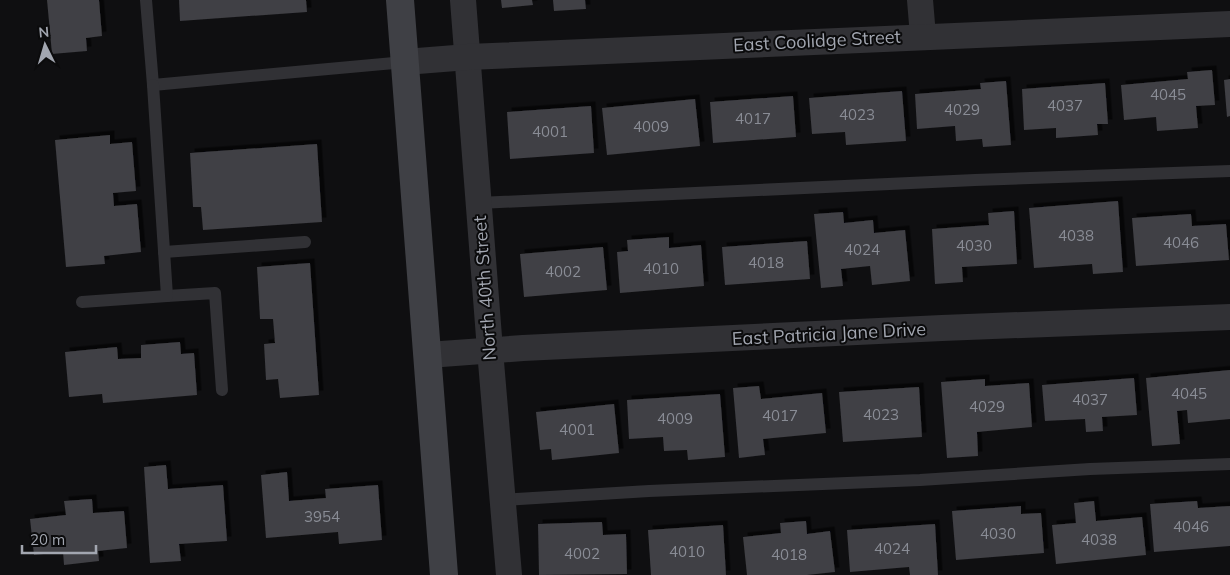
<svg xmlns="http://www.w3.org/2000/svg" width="1230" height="575" viewBox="0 0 1230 575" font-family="Mulish,sans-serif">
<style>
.building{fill:#3f3f44;filter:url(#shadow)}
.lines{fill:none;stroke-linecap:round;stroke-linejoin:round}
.lane{stroke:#313135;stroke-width:12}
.street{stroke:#313135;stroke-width:26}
.secondary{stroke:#3f4045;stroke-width:28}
.labels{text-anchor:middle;stroke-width:4;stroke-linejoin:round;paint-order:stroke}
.number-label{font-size:15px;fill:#898c95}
.street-label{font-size:18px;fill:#a2a6b0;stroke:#0b0b0c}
</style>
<defs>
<filter id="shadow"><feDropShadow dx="4.5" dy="-4.5" stdDeviation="0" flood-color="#0009"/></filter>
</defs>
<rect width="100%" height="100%" fill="#0f0f11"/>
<g class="building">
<polygon points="47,0 99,0 102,36 86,38 87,51 52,54"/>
<polygon points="179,0 306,0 307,12 180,21"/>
<polygon points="501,0 532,0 533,5 502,8"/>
<polygon points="553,0 585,0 586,9 554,11"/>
<polygon points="1212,70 1215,105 1196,106 1198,128 1157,131 1156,117 1124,120 1121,85 1188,79 1187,72"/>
<polygon points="1230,79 1230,116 1227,117 1224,80"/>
<polygon points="1006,81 1011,145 983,147 982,139 956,141 955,126 917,129 915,94 981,89 980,83"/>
<polygon points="1105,83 1108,124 1097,124 1098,135 1056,138 1056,128 1024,130 1022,89"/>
<polygon points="902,91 906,141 846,145 845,132 812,134 809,98"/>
<polygon points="793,96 796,137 713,143 710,102"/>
<polygon points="695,99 700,146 607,155 602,108"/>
<polygon points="591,106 594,153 510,159 507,112"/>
<polygon points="110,135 110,144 132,142 136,191 113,193 114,206 137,204 141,252 104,256 105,264 66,267 55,140"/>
<polygon points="317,144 322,222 203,230 201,207 193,207 190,153"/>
<polygon points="1118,201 1123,272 1093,274 1092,264 1034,268 1029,208"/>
<polygon points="1014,211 1017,264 962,267 963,282 935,284 932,229 989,225 988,213"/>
<polygon points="843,212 844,223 873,220 874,233 905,230 910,281 872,285 870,266 841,269 843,286 821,288 814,214"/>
<polygon points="1191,214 1192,226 1226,224 1229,260 1136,266 1132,218"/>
<polygon points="669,237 669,248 701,245 704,286 620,293 617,252 628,251 627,240"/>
<polygon points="807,241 810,279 725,285 722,247"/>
<polygon points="603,247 607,290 524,297 520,254"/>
<polygon points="310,263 319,395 280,398 278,379 266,380 264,344 275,343 273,319 260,319 257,267"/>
<polygon points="180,342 181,354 194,353 197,395 103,403 102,394 69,397 65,352 117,347 118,359 141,358 141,345"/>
<polygon points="1230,370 1230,419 1188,423 1187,410 1177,411 1180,444 1152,446 1146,378"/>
<polygon points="1134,378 1137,415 1102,417 1103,431 1086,432 1085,419 1045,421 1042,385"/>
<polygon points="985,379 985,386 1029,383 1032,427 977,432 978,456 947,458 941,382"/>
<polygon points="759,386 761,399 822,393 826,433 763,439 765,455 739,458 733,388"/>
<polygon points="919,387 922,437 843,442 839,392"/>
<polygon points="720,394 725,457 688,460 687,450 664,451 663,437 629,439 627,400"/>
<polygon points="614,404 619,453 552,460 551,449 540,450 536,412"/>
<polygon points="166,465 168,489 223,485 227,541 179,544 181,561 150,563 144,467"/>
<polygon points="287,472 289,501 326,498 325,489 378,485 382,540 339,544 338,532 266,538 261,475"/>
<polygon points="92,499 93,513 124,511 127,548 98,551 99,561 64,565 63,552 34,555 30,519 66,515 64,501"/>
<polygon points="1094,501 1096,521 1142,517 1146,555 1056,564 1052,525 1076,523 1074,503"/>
<polygon points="1197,501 1198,508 1230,506 1230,546 1154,552 1150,504"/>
<polygon points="1021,506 1021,514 1041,513 1044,553 956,560 952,511"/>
<polygon points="806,521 807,534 830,531 835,572 807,575 747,575 743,537 781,533 780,523"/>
<polygon points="602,522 603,535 626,534 627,574 539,575 538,524"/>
<polygon points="935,524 938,575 910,575 909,567 850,572 847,530"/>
<polygon points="723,525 726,575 651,575 648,530"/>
</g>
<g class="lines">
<g class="lane">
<polyline points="146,0 153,85 405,62"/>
<polyline points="479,203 975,180 1230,171"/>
<polyline points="164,252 305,242"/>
<polyline points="167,296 215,293 222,390"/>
<polyline points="82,302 167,296 153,85"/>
<polyline points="502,500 649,491 920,480 1090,469 1230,464"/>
</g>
<g class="street">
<polyline points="463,0 490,350 509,575"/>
<polyline points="920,0 923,36"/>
<polyline points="405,62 468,57 1230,24"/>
<polyline points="428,355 523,348 942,328 1230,317"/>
</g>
<polyline class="secondary" points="400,0 444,575"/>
</g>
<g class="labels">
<g class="number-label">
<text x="1168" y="100">4045</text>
<text x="1065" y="111">4037</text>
<text x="962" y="115">4029</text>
<text x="857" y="120">4023</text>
<text x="753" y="124">4017</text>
<text x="651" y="132">4009</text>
<text x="550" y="137">4001</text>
<text x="1076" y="241">4038</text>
<text x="1181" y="248">4046</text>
<text x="974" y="251">4030</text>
<text x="862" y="255">4024</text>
<text x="766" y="268">4018</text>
<text x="661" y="274">4010</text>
<text x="563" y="277">4002</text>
<text x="1189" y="399">4045</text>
<text x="1090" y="405">4037</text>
<text x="987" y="412">4029</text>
<text x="881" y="420">4023</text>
<text x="780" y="421">4017</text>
<text x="675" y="424">4009</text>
<text x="577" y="435">4001</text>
<text x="322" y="522">3954</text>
<text x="1191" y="532">4046</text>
<text x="998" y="539">4030</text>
<text x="1099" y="545">4038</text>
<text x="892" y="554">4024</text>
<text x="687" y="557">4010</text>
<text x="582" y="559">4002</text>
<text x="789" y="560">4018</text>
</g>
<g class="street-label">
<text transform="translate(817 41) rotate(-3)" y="6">East Coolidge Street</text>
<text transform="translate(485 288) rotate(-94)" y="6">North 40th Street</text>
<text transform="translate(829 334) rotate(-3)" y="6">East Patricia Jane Drive</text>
</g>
</g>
<g transform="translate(45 45) rotate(355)" stroke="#0b0b0c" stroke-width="4" paint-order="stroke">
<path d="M0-4L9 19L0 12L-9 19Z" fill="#a2a6b0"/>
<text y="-8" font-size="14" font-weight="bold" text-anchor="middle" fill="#a2a6b0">N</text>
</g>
<path d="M22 545v8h74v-8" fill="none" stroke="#a2a6b0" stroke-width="2.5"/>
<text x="30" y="545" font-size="15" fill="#a2a6b0" stroke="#0b0b0c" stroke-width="4" paint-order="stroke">20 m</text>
</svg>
